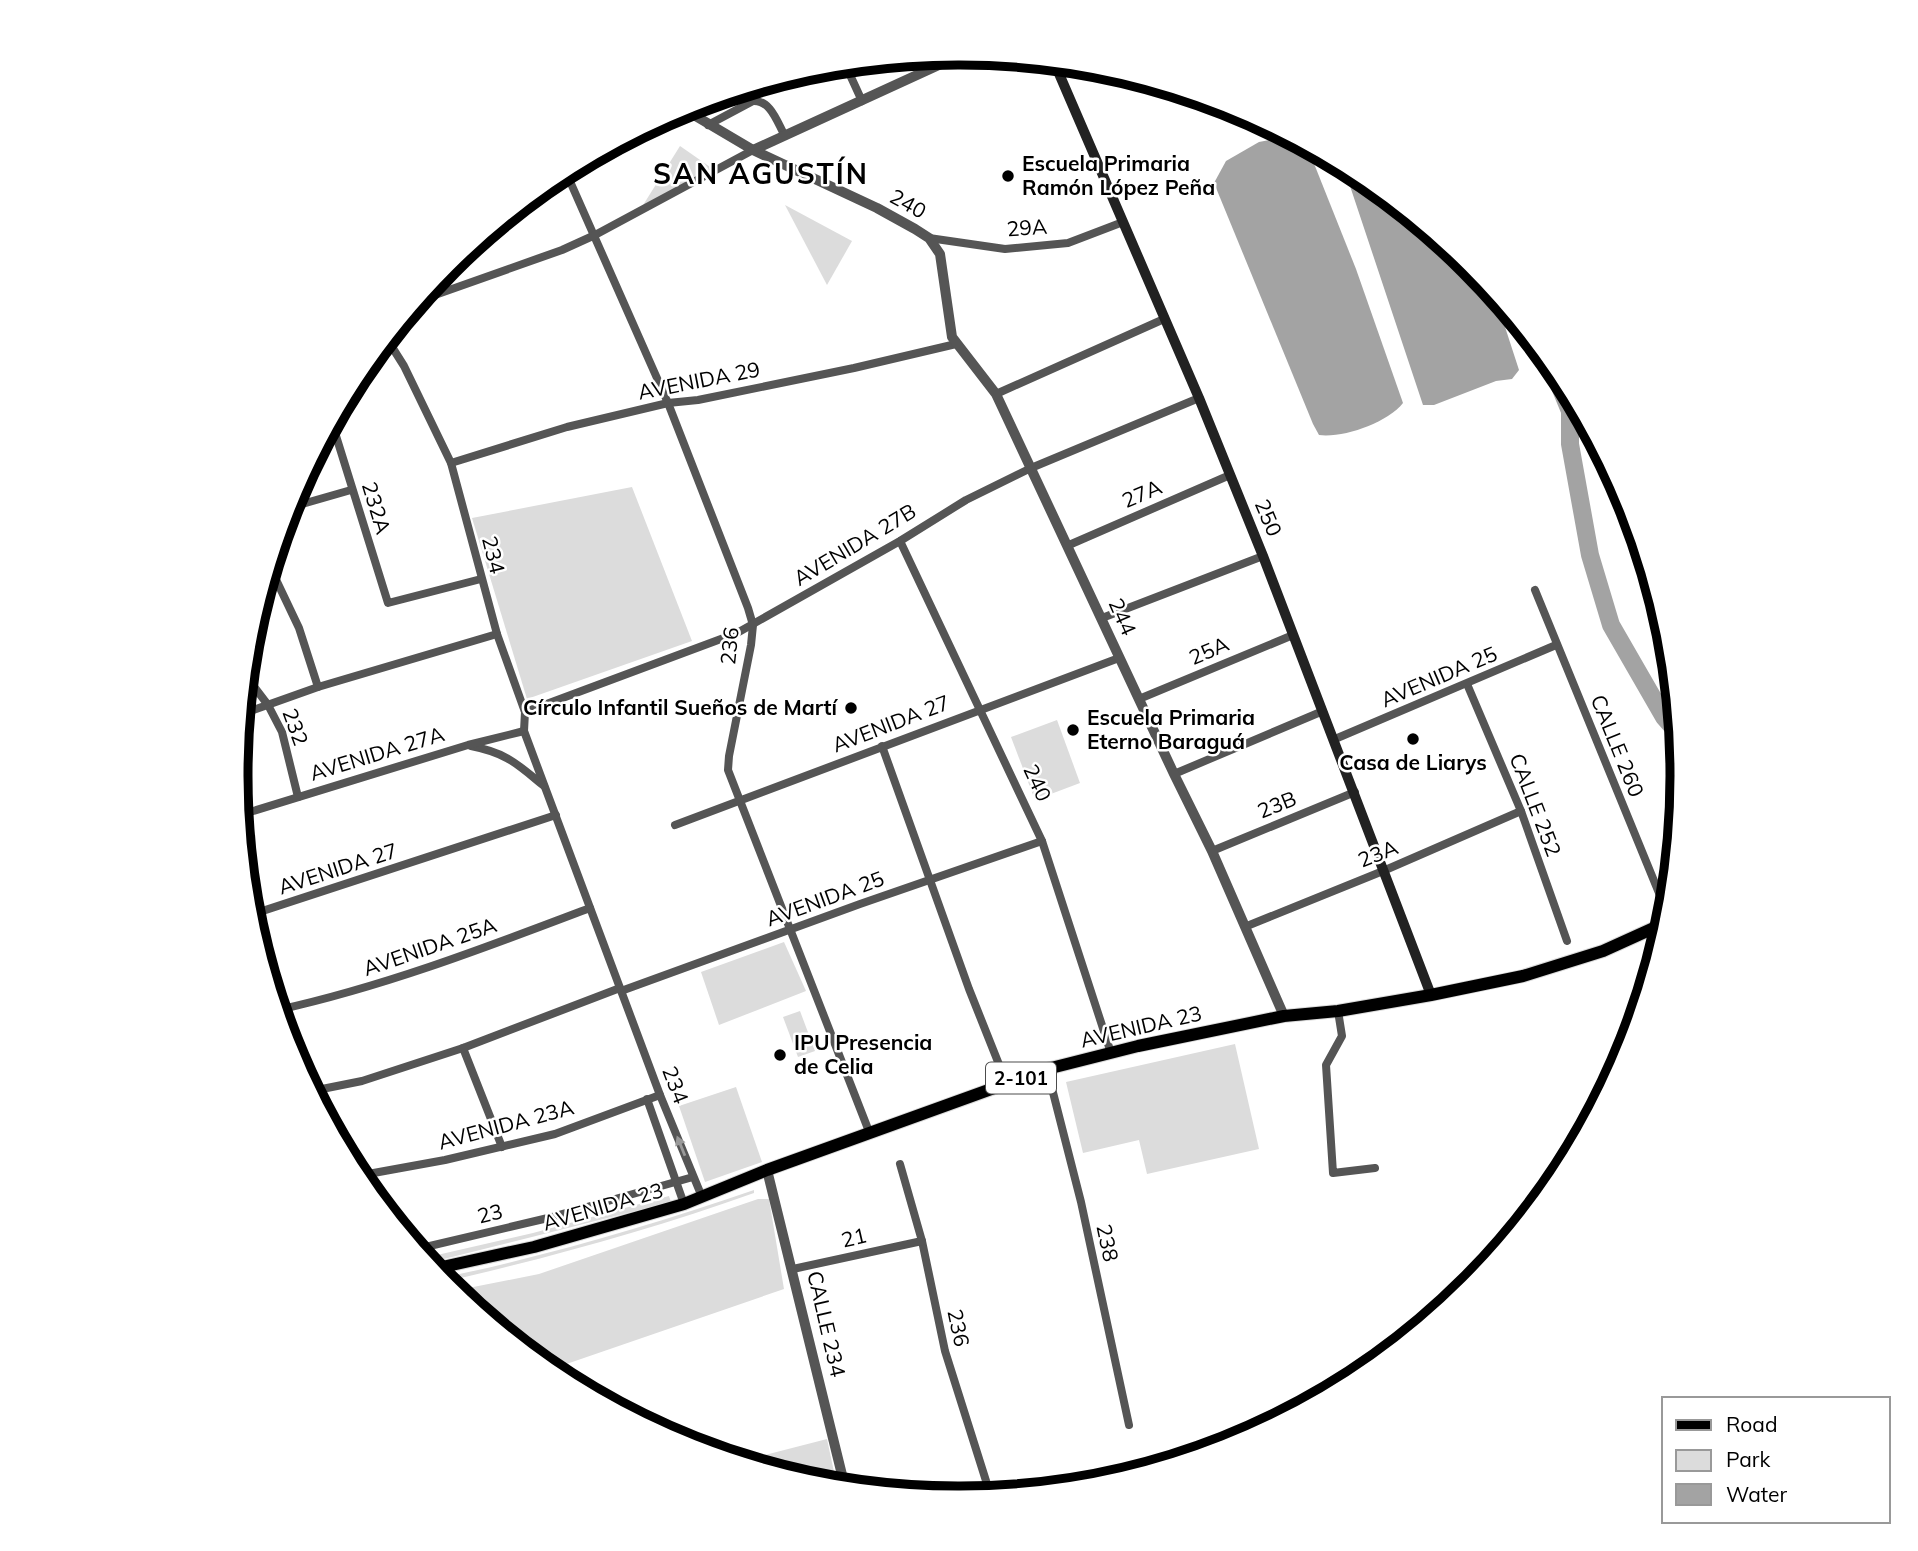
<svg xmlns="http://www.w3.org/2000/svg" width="1918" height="1551" viewBox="0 0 1918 1551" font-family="Mulish,sans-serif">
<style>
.green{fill:#dcdcdc}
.water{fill:#a3a3a3}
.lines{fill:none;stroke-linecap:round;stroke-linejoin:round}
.river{stroke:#a3a3a3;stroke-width:18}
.primary-casing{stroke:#dbdbdb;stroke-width:14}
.minor{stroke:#555;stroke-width:8}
.tertiary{stroke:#555;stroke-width:10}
.secondary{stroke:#222;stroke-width:10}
.primary{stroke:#000;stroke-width:12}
.oneway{fill:#999}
.poi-dot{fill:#000;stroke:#fff;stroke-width:2.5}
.labels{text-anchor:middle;stroke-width:5;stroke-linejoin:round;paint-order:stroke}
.shield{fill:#fff;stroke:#4c4c4c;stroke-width:2}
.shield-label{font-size:19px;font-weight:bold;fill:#000}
.poi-label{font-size:21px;font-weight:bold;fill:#000;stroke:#fff;text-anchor:start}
.street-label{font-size:21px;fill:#000;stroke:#fff}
.district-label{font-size:28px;font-weight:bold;letter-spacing:2px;fill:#000;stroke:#fff}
.rim{fill:none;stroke:#000;stroke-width:9}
</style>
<rect width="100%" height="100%" fill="#fff"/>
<g class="green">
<polygon points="680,146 713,169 640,210"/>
<polygon points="785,205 852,241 827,285"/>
<polygon points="632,487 692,641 527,699 472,518"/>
<polygon points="1057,720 1080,783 1035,800 1011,737"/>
<polygon points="784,942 806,991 719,1025 701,972"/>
<polygon points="800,1011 815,1051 798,1057 783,1017"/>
<polygon points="1235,1044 1259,1149 1147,1174 1139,1140 1083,1153 1066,1082"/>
<polygon points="736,1087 762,1162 705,1182 679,1106"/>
<path d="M754,1190V1193C653,1229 548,1258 444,1282L441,1278C547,1256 652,1225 754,1190Z"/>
<polygon points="669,1196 671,1202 428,1263 424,1258 533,1233"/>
<polygon points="758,1199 769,1199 784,1289 549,1370 453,1291 539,1274"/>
<polygon points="827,1439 837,1486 818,1485 741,1461"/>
</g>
<g class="water">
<path d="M1284,137L1307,146L1356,269L1403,403C1387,423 1344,438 1319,435L1313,424L1214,183L1226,161L1259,142Z"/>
<polygon points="1343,165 1361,175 1471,265 1494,293 1519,370 1512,379 1496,381 1434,405 1423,405"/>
</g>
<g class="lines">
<polyline class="river" points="1549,360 1570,411 1570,444 1590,555 1611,625 1664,717 1678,733"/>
<g class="primary-casing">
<polyline id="primary" points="433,1269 534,1247 684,1204 767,1170 1047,1069 1138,1046 1284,1016 1338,1011 1431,995 1523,976 1603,951 1667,922"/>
</g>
<g class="minor">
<polyline points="845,64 862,101"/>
<path d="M708,125L753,101C771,100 777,122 785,136"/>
<polyline points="565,170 668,403 748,608 753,625 751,645 729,756 728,770 870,1134"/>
<polyline points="929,238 1005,249 1068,243 1123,222"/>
<polyline points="418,301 562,250 595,235 753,150"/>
<polyline points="387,339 404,366 451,463 497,634 525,712 524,731 660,1095 702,1197"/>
<polyline points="996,394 1164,319"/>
<polyline points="332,423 388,603 481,579"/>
<polyline points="451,463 567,427 668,403 698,400 854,368 956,344"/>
<polyline points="288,508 351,490"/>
<polyline points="900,541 1042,841 1111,1053"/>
<polyline points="1069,545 1230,475"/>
<polyline points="270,567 299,628 318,687"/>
<polyline points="1535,590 1668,915"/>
<polyline points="1102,618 1263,556"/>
<polyline points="246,676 268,705 282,732 298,797"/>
<polyline points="1467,684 1521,811 1567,941"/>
<polyline points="1139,699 1293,635"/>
<polyline points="525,712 737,633 900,541 966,500 1031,468 1199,398"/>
<polyline points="242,714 318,687 497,634"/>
<polyline points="1335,739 1556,645"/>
<path d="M471,746C507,753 517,764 544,786"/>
<polyline points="882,746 969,989 1006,1082"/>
<polyline points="1174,774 1323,711"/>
<polyline points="240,815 468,745 524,731"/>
<polyline points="675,825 1119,658"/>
<polyline points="1212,851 1355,792"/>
<polyline points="250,915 556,815"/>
<polyline points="1247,926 1383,871 1521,811"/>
<polyline points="621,991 860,904 1042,841"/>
<path d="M278,1010C386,986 487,947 590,908"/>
<polyline points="1338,1011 1342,1036 1326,1065 1333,1173 1375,1168"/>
<polyline points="463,1048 502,1147"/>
<polyline points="1047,1069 1081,1202 1129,1425"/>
<polyline points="312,1091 362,1081 463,1048 620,988"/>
<polyline points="647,1099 684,1204"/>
<polyline points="900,1164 922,1241 945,1351 987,1484 982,1496"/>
<polyline points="357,1176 445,1160 555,1134 660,1095"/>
<polyline points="417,1249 548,1218 693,1177"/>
<polyline points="793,1269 922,1241"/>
</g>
<g class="tertiary">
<polyline points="682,108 753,150 877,208 915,229 929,238 940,254 952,337 996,394 1174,774 1212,851 1284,1016"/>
<polyline points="753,150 965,53"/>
<polyline points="767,1170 845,1487"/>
</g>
<polyline class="secondary" points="1054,62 1199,398 1263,556 1431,995"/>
<use href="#primary" class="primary"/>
</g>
<defs><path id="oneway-solid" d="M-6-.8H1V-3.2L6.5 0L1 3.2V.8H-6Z" transform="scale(1.75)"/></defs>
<use class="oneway" href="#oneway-solid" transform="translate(681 1146) rotate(-112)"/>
<g class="poi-dot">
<circle cx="1008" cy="176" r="7"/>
<circle cx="851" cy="708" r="7"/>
<circle cx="1073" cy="730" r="7"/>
<circle cx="1413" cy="739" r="7"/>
<circle cx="780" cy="1055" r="7"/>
</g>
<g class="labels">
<rect class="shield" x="986" y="1062.5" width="70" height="31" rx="5"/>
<g class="shield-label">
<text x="1021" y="1085">2-101</text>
</g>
<g class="poi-label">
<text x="1022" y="171">Escuela Primaria<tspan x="1022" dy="24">Ramón López Peña</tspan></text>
<text x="837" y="715" text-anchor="end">Círculo Infantil Sueños de Martí</text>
<text x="1087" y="725">Escuela Primaria<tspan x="1087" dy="24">Eterno Baraguá</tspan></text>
<text x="1413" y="770" text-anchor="middle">Casa de Liarys</text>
<text x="794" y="1050">IPU Presencia<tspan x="794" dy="24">de Celia</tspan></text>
</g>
<g class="street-label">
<text transform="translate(908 204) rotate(29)" y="7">240</text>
<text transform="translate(1027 228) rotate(-4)" y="7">29A</text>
<text transform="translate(699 381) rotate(-11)" y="7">AVENIDA 29</text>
<text transform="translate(1142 494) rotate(-23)" y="7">27A</text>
<text transform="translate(376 508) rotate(73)" y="7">232A</text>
<text transform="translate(1268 518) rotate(67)" y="7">250</text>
<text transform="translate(855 545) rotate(-31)" y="7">AVENIDA 27B</text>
<text transform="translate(493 555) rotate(76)" y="7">234</text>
<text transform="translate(1122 617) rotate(66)" y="7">244</text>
<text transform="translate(730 646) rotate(-84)" y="7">236</text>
<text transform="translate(1209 651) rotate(-23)" y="7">25A</text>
<text transform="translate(1439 677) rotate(-23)" y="7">AVENIDA 25</text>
<text transform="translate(891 724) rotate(-21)" y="7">AVENIDA 27</text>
<text transform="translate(295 727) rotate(70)" y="7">232</text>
<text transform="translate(1617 746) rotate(68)" y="7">CALLE 260</text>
<text transform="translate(377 754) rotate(-17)" y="7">AVENIDA 27A</text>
<text transform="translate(1037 783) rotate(65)" y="7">240</text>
<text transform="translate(1277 805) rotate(-22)" y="7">23B</text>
<text transform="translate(1535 805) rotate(69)" y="7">CALLE 252</text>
<text transform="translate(1378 854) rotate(-22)" y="7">23A</text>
<text transform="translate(338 869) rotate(-18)" y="7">AVENIDA 27</text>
<text transform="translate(825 899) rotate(-20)" y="7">AVENIDA 25</text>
<text transform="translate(430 947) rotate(-19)" y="7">AVENIDA 25A</text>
<text transform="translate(1141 1027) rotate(-13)" y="7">AVENIDA 23</text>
<text transform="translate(675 1085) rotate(69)" y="7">234</text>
<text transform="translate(506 1125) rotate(-15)" y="7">AVENIDA 23A</text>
<text transform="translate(603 1207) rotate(-16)" y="7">AVENIDA 23</text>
<text transform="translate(490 1214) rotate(-14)" y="7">23</text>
<text transform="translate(854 1238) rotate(-13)" y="7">21</text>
<text transform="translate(1107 1243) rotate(78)" y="7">238</text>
<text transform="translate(826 1324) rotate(77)" y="7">CALLE 234</text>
<text transform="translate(958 1328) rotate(78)" y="7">236</text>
</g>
<g class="district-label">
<text x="761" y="184">SAN AGUSTÍN</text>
</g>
</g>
<path d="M0 0H1918V1551H0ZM958 65H960A710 710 0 0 1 1670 775V776A710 710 0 0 1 960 1486H958A710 710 0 0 1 248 776V775A710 710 0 0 1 958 65Z" fill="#fff" fill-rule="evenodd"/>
<path class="rim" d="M958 65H960A710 710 0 0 1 1670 775V776A710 710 0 0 1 960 1486H958A710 710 0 0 1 248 776V775A710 710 0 0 1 958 65Z"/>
<rect x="1662" y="1397" width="228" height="126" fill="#ffffff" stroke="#999999" stroke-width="2"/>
<rect x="1676" y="1420" width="35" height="10" fill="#000000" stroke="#999999" stroke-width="2"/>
<text x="1726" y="1432" font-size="21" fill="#000000">Road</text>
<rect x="1676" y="1450" width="35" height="21" fill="#dcdcdc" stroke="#999999" stroke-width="2"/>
<text x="1726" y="1467" font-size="21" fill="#000000">Park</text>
<rect x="1676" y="1484" width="35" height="21" fill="#a3a3a3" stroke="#999999" stroke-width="2"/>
<text x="1726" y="1502" font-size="21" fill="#000000">Water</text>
</svg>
